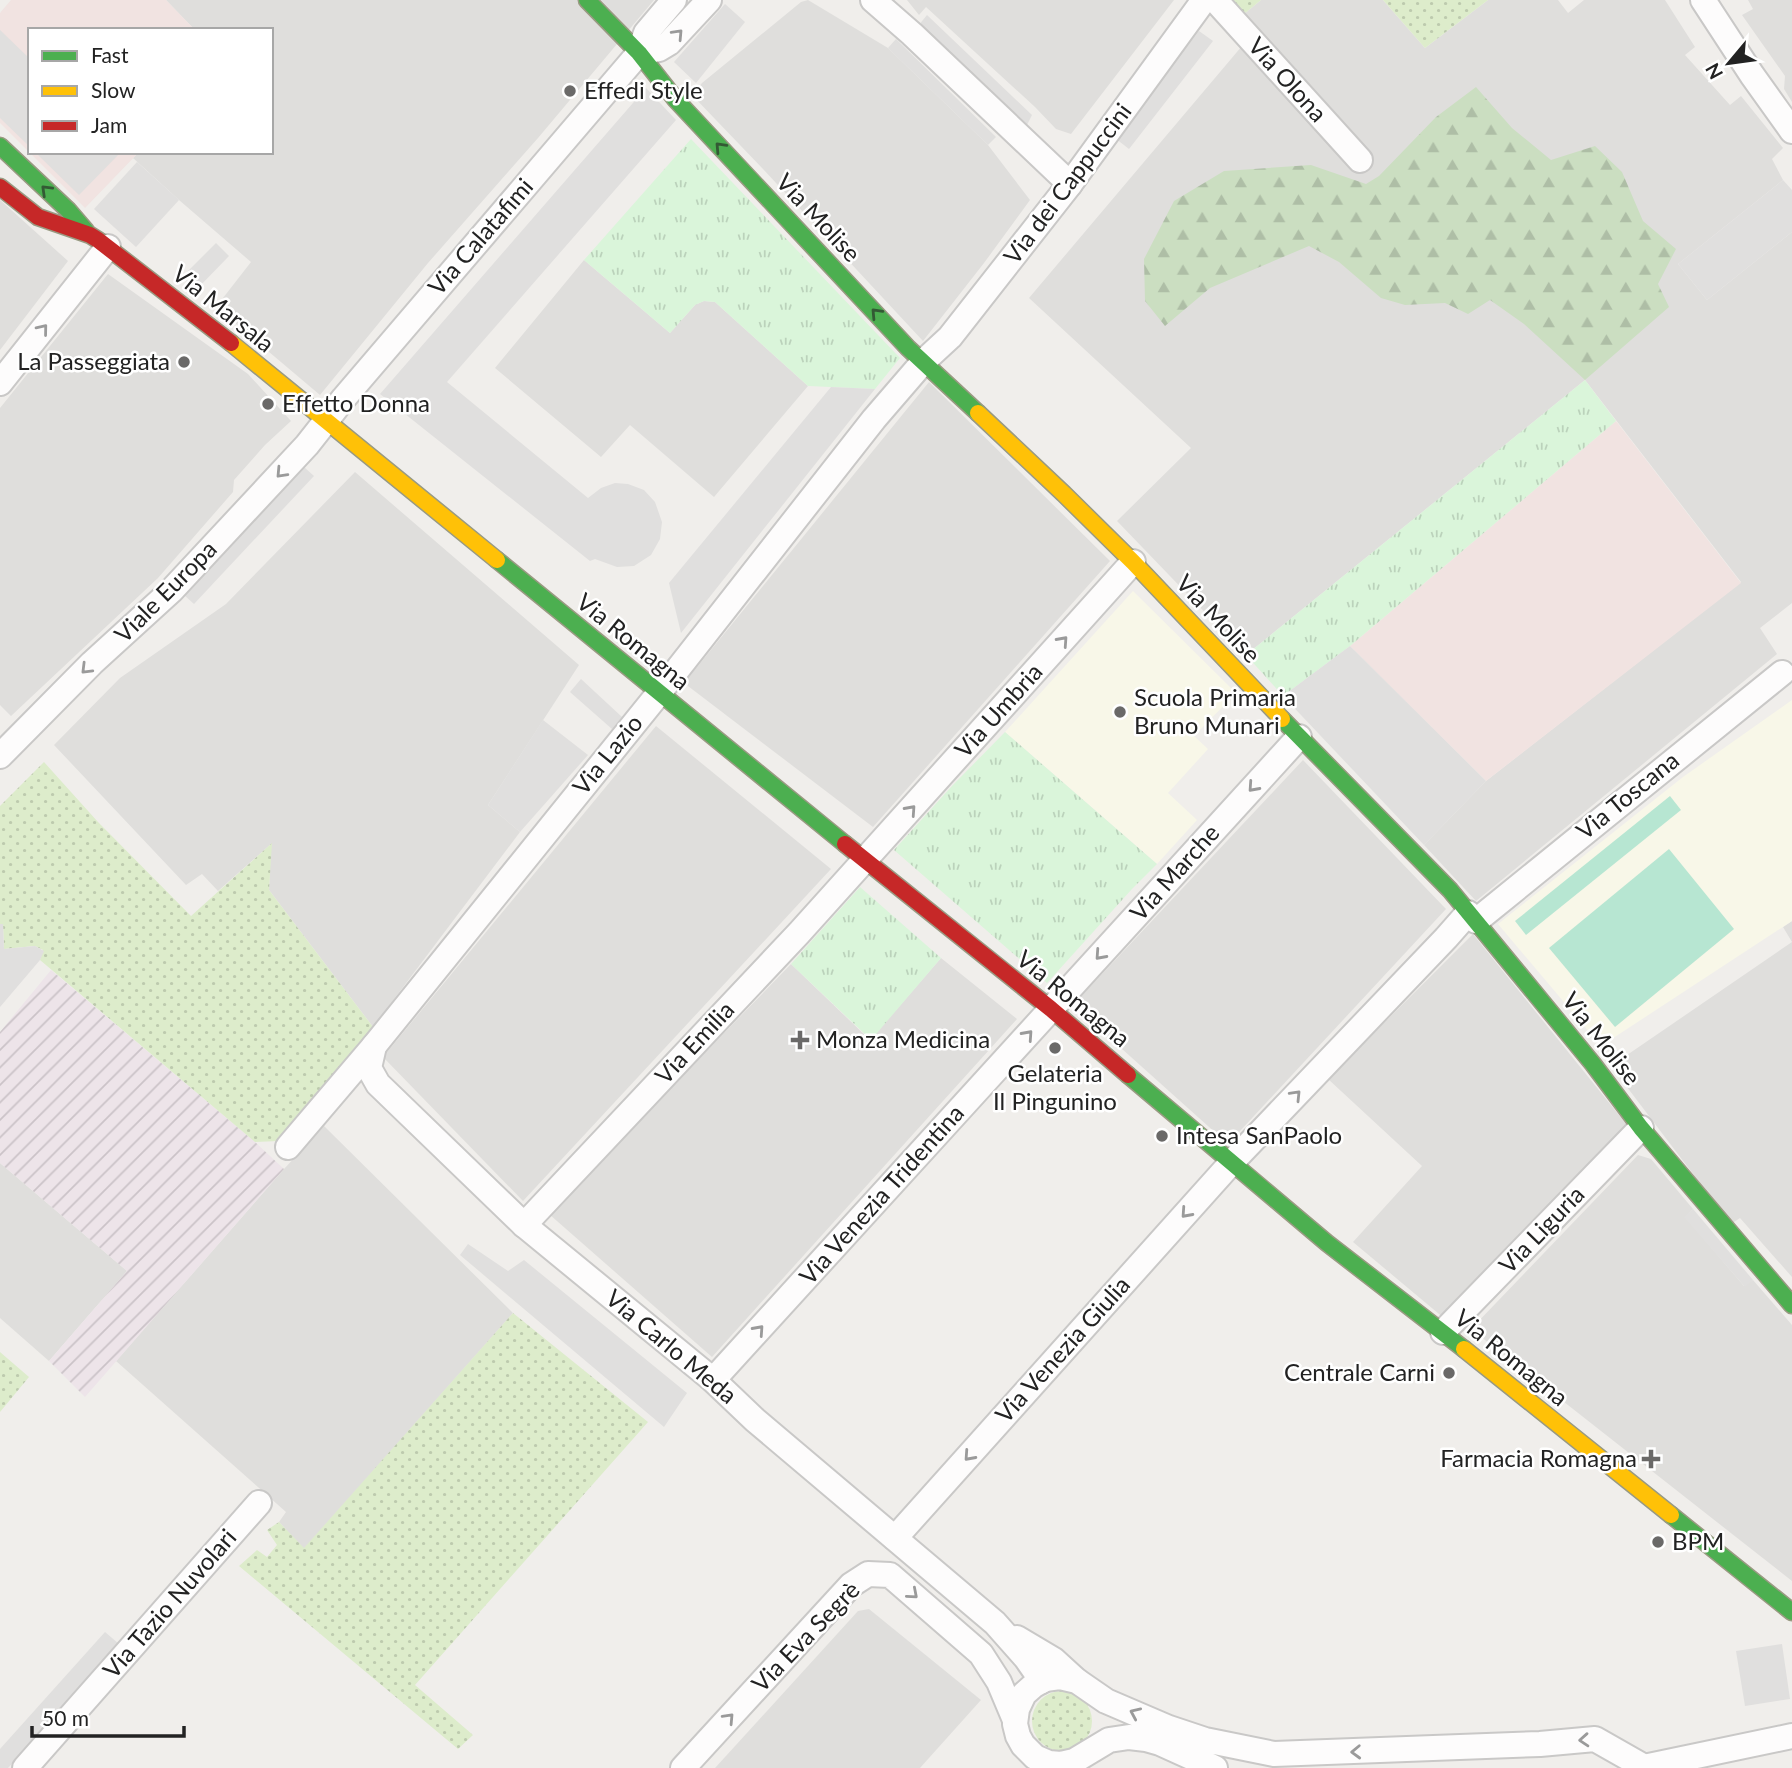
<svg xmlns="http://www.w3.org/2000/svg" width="1792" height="1768" viewBox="0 0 1792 1768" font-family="Lato,sans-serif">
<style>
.residential{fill:#dfdedc}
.commercial{fill:#f1e3e1}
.industrial{fill:url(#industrial-furrows)}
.education{fill:#f8f7e8}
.grass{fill:url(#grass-dots)}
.forest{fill:url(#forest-firs)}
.park{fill:url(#park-tufts)}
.pitch{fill:#b7e6d2}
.parking{fill:#e0dfde}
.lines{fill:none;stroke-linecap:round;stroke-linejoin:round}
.street-casing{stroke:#c9c8c7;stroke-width:28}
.fast-casing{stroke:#999a82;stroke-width:19}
.slow-casing{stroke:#999a82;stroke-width:19}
.jam-casing{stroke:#999a82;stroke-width:19}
.street{stroke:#fdfcfc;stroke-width:24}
.fast{stroke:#4caf50;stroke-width:16}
.slow{stroke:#ffc107;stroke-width:16}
.jam{stroke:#c62828;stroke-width:16}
.oneway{stroke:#9a9a9a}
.oneway2{stroke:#335a34}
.poi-dot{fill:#6a6968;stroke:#fff;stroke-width:2.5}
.labels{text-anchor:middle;stroke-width:5;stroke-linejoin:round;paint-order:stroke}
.street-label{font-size:24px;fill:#222;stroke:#fff}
.poi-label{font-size:24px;fill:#222;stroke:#fff;text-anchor:start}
</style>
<defs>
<pattern id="industrial-furrows" width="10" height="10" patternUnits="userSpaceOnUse" patternTransform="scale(1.75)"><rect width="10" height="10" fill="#ede4e9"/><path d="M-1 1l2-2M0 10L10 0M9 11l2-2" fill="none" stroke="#cbc3c8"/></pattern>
<pattern id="grass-dots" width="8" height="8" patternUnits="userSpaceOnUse" patternTransform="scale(1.75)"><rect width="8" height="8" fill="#ddeccb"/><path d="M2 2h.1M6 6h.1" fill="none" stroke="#bdcaae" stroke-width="1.8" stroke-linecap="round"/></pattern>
<pattern id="forest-firs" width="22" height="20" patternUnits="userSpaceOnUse" patternTransform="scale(1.75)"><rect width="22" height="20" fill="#cbdec1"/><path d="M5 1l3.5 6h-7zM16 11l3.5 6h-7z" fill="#aebea6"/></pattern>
<pattern id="park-tufts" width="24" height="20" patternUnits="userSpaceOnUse" patternTransform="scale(1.75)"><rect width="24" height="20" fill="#daf5da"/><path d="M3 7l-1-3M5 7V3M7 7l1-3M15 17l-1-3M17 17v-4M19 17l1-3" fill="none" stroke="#bbd2bb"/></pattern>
</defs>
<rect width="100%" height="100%" fill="#f0eeeb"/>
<g class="residential">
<polygon points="166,0 654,0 538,138 428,263 320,395 216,307 251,262 179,200 133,158 139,152 271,152 271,30 195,30"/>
<polygon points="808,0 888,48 988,145 1030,200 984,263 923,341 763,169 692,95 702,83 801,2"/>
<polygon points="907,0 1174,0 1071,134 1056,129 1035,107 926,7 919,15"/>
<polygon points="1261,0 1383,0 1425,48 1488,0 1558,0 1568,13 1584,0 1665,0 1695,47 1685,55 1730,105 1741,96 1783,148 1772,159 1783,180 1678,264 1707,300 1792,232 1792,603 1760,628 1777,654 1476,901 1424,845 1486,781 1741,582 1585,380 1246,655 1117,521 1191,448 1029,298 1242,46 1362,173 1373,164 1244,14"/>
<polygon points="1748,0 1792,0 1792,102 1784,89 1785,76 1742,15 1753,9"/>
<polygon points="0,200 68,261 0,350"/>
<polygon points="584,260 670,333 695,305 704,301 715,302 808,386 714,497 630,425 601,457 495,368"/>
<polygon points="108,274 248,374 291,421 265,445 234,480 233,492 158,578 11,716 0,705 0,408"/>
<polygon points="929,382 1110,561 873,827 684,683"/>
<polygon points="355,472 579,665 488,805 520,832 373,1027 269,890 271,844 218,891 202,874 186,885 54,745 120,678 226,604"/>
<polygon points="656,726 831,869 523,1201 383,1057"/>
<polygon points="1303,760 1446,909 1228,1144 1073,1005"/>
<polygon points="1792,921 1792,1277 1740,1218 1731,1224 1611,1066 1792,942 1783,927"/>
<polygon points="1473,934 1627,1125 1583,1169 1445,1319 1353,1242 1422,1166 1328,1079"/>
<polygon points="941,958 1017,1019 712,1357 549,1214 791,964 870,1040"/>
<polygon points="324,1126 513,1313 304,1549 279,1522 286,1512 116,1361 284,1169"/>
<polygon points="1638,1155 1651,1159 1693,1209 1685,1217 1744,1286 1753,1280 1792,1325 1792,1581 1471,1329"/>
<polygon points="0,1163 127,1271 49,1361 0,1318"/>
<polygon points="869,1609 981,1700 920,1768 715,1768 858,1611"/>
</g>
<g class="commercial">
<polygon points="11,0 166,0 195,30 30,30 30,152 139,152 85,208 0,123 0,13"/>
<polygon points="1616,421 1741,583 1486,781 1350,646"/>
</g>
<polygon class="industrial" points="51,970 255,1142 284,1169 85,1397 49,1361 127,1271 0,1163 0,1032"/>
<g class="education">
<polygon points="1133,591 1236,693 1194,736 1208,749 1168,793 1197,820 1157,864 1005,732"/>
<polygon points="1792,700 1792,921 1601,1046 1498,924 1683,777"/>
</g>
<g class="grass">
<polygon points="1231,0 1261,0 1244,14"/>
<polygon points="1383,0 1488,0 1425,48"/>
<polygon points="44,762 98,822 191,916 272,843 269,890 373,1027 279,1141 255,1142 40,960 43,950 35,946 4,949 3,924 0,924 0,806"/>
<polygon points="513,1313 648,1422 415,1685 473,1735 458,1749 239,1566 257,1550 267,1557 277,1545 267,1530 279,1522 304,1548"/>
<polygon points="0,1352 29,1377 0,1412"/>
<circle cx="1062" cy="1721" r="30"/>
</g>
<polygon class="forest" points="1476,87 1512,128 1551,160 1595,146 1622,172 1643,221 1676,249 1658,284 1669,307 1585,380 1524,324 1490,300 1468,314 1445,303 1405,305 1381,298 1339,262 1309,246 1210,288 1165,326 1145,301 1144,259 1174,201 1224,171 1311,165 1366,184 1379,176 1436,117"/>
<g class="park">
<polygon points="691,139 900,358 875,389 808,386 715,302 704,301 695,305 670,333 584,260"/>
<polygon points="1585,380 1616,421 1350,646 1283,696 1246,655"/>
<polygon points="1005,732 1157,864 1132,889 1047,983 894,850 952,786"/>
<polygon points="860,887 941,958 871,1040 791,964"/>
</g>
<g class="pitch">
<polygon points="1670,796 1681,810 1526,935 1515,921"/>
<polygon points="1669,849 1734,929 1615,1027 1549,948"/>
</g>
<g class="parking">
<polygon points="725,4 745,22 696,83 674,62"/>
<polygon points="927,15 1032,115 1024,131 918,26"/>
<polygon points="0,30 30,59 30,147 0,118"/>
<polygon points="1199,31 1213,41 1129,149 1115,138"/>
<polygon points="896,39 996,137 988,145 888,48"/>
<polygon points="646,88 676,120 447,382 588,498 601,488 615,483 628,484 644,490 655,502 662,522 660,539 651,555 634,566 617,567 595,559 590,561 380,394"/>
<polygon points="35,152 121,152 79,195"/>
<polygon points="137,162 179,200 136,247 94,209"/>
<polygon points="1783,180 1792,190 1792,232 1707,300 1678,264"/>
<polygon points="216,243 229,256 196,290 182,277"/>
<polygon points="831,387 875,389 681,633 669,583"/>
<polygon points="304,467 314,476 194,604 184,595"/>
<polygon points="1350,646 1486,781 1424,845 1283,696"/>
<polygon points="581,679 622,717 612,729 570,692"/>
<polygon points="543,720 588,755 520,832 488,805"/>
<polygon points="0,924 3,924 4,949 35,946 44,951 40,960 0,1007"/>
<polygon points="1693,1209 1753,1280 1745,1287 1684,1217"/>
<polygon points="468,1244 508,1271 524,1260 687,1393 664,1427 460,1255"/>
<polygon points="105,1632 119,1644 8,1768 0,1768 0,1749"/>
<polygon points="1782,1644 1790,1699 1745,1706 1736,1651"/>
</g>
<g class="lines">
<g class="street-casing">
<g id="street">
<polyline points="873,0 912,34 1070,184"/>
<polyline points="1215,0 1360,160"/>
<polyline points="1703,0 1752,75 1792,131"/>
<polyline points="639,53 659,49 669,43 709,0"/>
<polyline points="0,383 108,247"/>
<polyline points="0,756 92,663 171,591 307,445 344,398 639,53 646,33 674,0"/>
<polyline points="1476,921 1782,673"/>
<polyline points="374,1046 369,1068 378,1084 524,1225 713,1380 755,1420 995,1623 1026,1658 1042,1681"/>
<polyline points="288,1147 374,1046 659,693 874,419 924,361 950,337 1070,184 1204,0"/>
<polyline points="524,1225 799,933 1133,562"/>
<polyline points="1443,1332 1641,1128"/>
<polyline points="713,1380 1299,737"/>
<polyline points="895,1538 1232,1162 1446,938 1468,913"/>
<polyline points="1017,1638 1054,1660 1077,1681"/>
<polyline points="25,1768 259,1503"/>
<polyline points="683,1768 851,1585 868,1574 890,1575 981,1654 999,1682 1015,1720"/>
<polyline points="1215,1768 1160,1743 1146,1739 1129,1737 1109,1740 1074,1761 1061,1764 1049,1763 1035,1757 1023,1745 1018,1736 1015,1724 1017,1709 1024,1694 1033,1686 1045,1679 1060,1677 1077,1681 1106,1701 1169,1728 1205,1740 1274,1754 1540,1744 1595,1739 1646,1768"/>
<polyline points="1639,1768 1792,1736"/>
</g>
</g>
<g class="fast-casing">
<g id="fast">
<polyline points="587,0 639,53 676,100 908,348 978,413"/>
<polyline points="0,146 68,210 86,231"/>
<polyline points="497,560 845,844"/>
<polyline points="1282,719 1450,890 1593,1064 1641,1128 1792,1305"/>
<polyline points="1128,1075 1327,1243 1464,1349"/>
<polyline points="1671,1515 1792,1612"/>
</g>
</g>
<g class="slow-casing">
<g id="slow">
<polyline points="231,343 497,560"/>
<polyline points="978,413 1064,494 1133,562 1282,719"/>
<polyline points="1464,1349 1671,1515"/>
</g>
</g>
<g class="jam-casing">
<g id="jam">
<polyline points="0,187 38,217 90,235 98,240 231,343"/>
<polyline points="845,844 1051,1009 1128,1075"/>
</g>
</g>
<use href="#street" class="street"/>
<use href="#fast" class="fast"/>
<use href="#slow" class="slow"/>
<use href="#jam" class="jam"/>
</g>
<defs><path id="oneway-chevron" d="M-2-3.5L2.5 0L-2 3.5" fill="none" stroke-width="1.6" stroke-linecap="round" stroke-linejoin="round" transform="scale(1.75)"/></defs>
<g class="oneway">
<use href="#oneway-chevron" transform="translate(678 34) rotate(-47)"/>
<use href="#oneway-chevron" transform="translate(43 329) rotate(-51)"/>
<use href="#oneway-chevron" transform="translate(281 473) rotate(133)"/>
<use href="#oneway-chevron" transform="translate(1063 641) rotate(-48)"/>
<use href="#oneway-chevron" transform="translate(86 669) rotate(135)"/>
<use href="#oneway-chevron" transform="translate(1253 787) rotate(132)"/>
<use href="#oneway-chevron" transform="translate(911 810) rotate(-48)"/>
<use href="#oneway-chevron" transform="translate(1100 955) rotate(132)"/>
<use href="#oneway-chevron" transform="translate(1028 1035) rotate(-48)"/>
<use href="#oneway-chevron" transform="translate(1296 1095) rotate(-46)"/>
<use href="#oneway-chevron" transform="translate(1186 1213) rotate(132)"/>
<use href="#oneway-chevron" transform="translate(759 1330) rotate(-48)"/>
<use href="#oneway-chevron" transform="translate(969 1456) rotate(132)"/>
<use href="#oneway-chevron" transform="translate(913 1594) rotate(41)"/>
<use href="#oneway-chevron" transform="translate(1135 1713) rotate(-156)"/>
<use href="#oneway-chevron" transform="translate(729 1718) rotate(-47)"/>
<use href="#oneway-chevron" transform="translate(1584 1740) rotate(176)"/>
<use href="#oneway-chevron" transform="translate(1356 1752) rotate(178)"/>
</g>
<g class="oneway2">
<use href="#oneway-chevron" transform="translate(720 147) rotate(-133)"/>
<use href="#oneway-chevron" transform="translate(46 190) rotate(-136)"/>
<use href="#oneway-chevron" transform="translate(876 313) rotate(-133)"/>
</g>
<g class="poi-dot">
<circle cx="570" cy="91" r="7"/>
<circle cx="184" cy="362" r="7"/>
<circle cx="268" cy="404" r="7"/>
<circle cx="1120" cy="712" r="7"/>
<path d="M796.5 1029.5h7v7h7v7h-7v7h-7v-7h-7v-7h7z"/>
<circle cx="1055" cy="1048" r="7"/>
<circle cx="1162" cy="1136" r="7"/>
<circle cx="1449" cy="1373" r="7"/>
<path d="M1647.5 1448.5h7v7h7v7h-7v7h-7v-7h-7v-7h7z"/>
<circle cx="1658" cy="1542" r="7"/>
</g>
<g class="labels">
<g class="street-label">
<text transform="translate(1287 80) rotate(48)" y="8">Via Olona</text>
<text transform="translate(1068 184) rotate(-53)" y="8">Via dei Cappuccini</text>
<text transform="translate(818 218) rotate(47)" y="8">Via Molise</text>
<text transform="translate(481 237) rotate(-49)" y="8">Via Calatafimi</text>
<text transform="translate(223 309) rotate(39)" y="8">Via Marsala</text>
<text transform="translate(166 592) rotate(-45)" y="8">Viale Europa</text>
<text transform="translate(1218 619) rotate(47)" y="8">Via Molise</text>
<text transform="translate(633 642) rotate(39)" y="8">Via Romagna</text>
<text transform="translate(999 711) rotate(-48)" y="8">Via Umbria</text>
<text transform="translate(608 755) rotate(-51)" y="8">Via Lazio</text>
<text transform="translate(1628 796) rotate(-39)" y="8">Via Toscana</text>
<text transform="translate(1175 873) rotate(-48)" y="8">Via Marche</text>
<text transform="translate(1073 999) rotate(39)" y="8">Via Romagna</text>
<text transform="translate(1601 1039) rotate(52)" y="8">Via Molise</text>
<text transform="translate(695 1043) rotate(-47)" y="8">Via Emilia</text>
<text transform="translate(882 1195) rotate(-48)" y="8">Via Venezia Tridentina</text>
<text transform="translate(1542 1230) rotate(-46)" y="8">Via Liguria</text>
<text transform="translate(671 1347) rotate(40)" y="8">Via Carlo Meda</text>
<text transform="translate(1063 1350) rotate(-48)" y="8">Via Venezia Giulia</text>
<text transform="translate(1511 1358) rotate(39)" y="8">Via Romagna</text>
<text transform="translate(170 1604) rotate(-49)" y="8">Via Tazio Nuvolari</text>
<text transform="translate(806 1637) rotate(-46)" y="8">Via Eva Segrè</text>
</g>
<g class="poi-label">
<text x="584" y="99">Effedi Style</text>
<text x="170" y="370" text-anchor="end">La Passeggiata</text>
<text x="282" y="412">Effetto Donna</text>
<text x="1134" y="706">Scuola Primaria<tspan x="1134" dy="28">Bruno Munari</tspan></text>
<text x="816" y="1048">Monza Medicina</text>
<text x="1055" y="1082" text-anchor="middle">Gelateria<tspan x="1055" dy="28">Il Pingunino</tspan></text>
<text x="1176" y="1144">Intesa SanPaolo</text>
<text x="1435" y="1381" text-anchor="end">Centrale Carni</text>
<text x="1637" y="1467" text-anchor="end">Farmacia Romagna</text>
<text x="1672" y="1550">BPM</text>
</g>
</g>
<rect x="28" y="28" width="245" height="126" fill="#ffffff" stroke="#a7a7a7" stroke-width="2"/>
<rect x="42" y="51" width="35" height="10" fill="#4caf50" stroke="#a7a7a7" stroke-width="2"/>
<text x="91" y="63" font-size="21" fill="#222222">Fast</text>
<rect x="42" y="86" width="35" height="10" fill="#ffc107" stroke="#a7a7a7" stroke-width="2"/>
<text x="91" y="98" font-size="21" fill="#222222">Slow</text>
<rect x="42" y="121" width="35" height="10" fill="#c62828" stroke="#a7a7a7" stroke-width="2"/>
<text x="91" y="133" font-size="21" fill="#222222">Jam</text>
<g transform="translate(1729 63) rotate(241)" stroke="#ffffff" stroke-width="5" paint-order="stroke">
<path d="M0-5L12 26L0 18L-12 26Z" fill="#222222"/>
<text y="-10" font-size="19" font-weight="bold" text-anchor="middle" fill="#222222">N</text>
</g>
<path d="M32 1726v10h152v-10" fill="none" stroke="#222222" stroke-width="3.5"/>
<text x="42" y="1726" font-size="21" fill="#222222" stroke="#ffffff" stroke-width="5" paint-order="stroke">50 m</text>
</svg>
